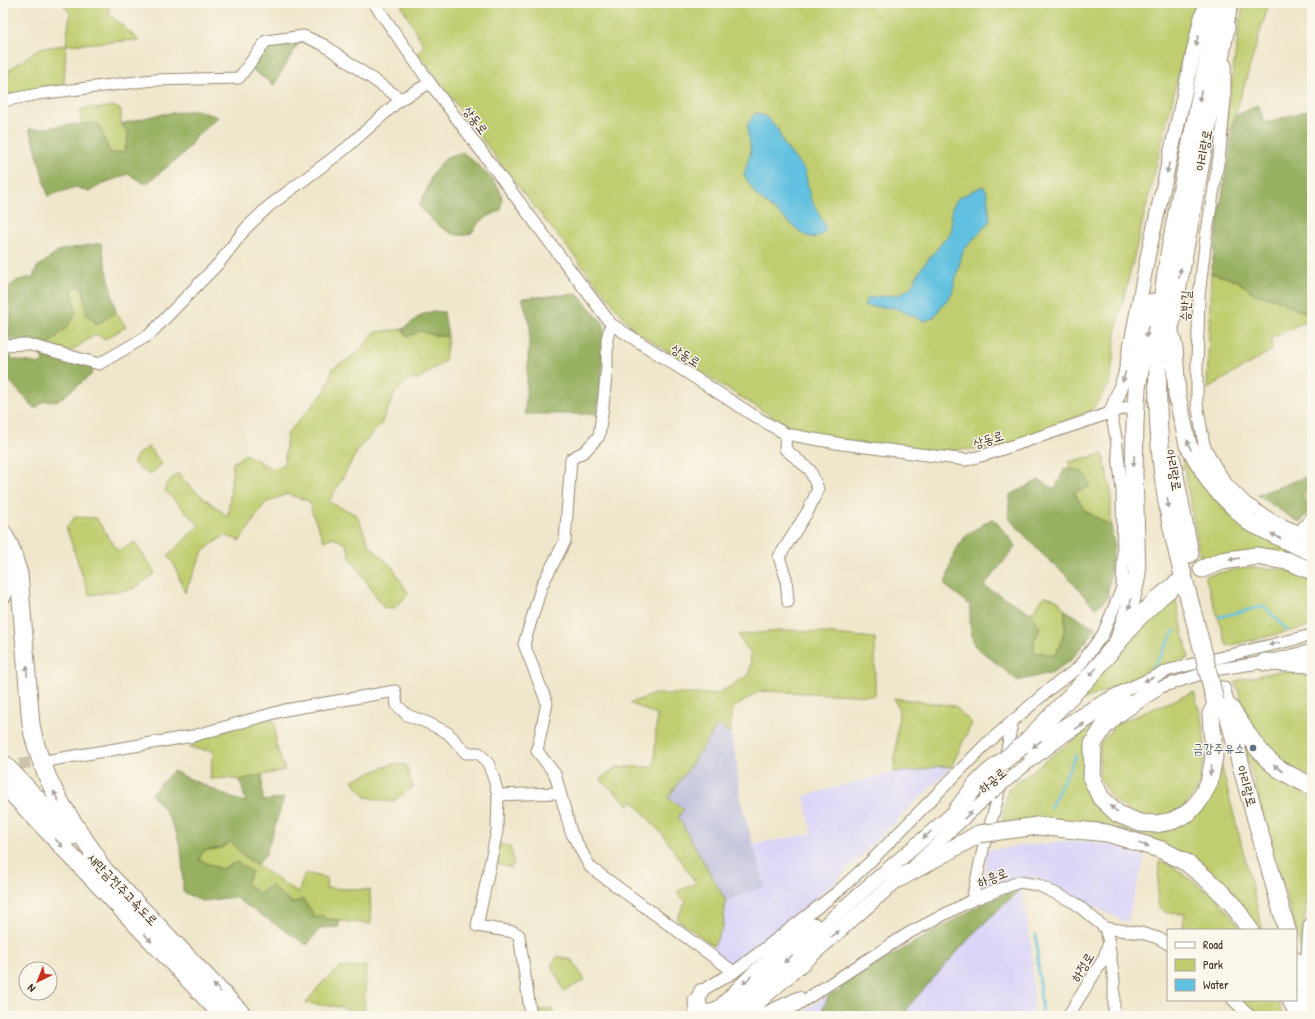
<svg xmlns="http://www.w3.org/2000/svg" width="1315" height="1019" viewBox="0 0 1315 1019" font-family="'Patrick Hand','Poor Story',sans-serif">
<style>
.built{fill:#dbd6f7}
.industrial{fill:#c1c2dd}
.green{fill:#c0cd6f;stroke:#7e7c46}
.forest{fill:#98b062;stroke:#6a6d40}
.water{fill:#62c1e0;stroke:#4e767f}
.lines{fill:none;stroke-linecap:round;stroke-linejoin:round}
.stream{stroke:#62c1e0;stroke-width:2.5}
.minor-tunnel{stroke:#cbc1a8;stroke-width:11;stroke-dasharray:11 5.5;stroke-linecap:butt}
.minor-casing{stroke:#958874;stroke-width:13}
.major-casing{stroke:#958874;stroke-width:16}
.highway-casing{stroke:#958874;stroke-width:19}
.minor{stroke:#fff;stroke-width:11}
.major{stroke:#fff;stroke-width:14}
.highway{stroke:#fff;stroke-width:17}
.minor-bridge-casing{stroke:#958874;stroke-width:13;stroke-linecap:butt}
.highway-bridge-casing{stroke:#958874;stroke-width:19;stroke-linecap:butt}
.minor-bridge{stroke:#fff;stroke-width:11}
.highway-bridge{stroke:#fff;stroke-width:17}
.oneway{fill:#a79f9a}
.service-dot{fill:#5c6f8a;stroke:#fbf7ec;stroke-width:1.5}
.labels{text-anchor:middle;stroke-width:3;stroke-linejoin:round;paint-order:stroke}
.street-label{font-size:13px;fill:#3b2a1e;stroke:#fbf7ec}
.service-label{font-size:13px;fill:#4e5e75;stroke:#fbf7ec;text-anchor:end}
</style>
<rect width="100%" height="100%" fill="#fbf7ec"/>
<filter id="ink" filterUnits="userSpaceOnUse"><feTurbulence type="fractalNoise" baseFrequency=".025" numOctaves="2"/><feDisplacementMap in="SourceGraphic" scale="8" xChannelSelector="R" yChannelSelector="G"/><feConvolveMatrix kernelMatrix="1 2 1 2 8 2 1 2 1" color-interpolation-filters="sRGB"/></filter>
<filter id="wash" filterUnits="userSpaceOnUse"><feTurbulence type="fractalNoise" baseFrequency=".012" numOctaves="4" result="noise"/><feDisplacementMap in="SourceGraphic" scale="16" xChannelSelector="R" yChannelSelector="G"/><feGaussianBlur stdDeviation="0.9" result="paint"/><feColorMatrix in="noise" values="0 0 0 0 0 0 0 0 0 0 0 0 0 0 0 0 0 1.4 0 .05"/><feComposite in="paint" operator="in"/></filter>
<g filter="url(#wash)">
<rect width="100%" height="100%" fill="#efe7cb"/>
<g class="built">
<polygon points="939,766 951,767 838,879 734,969 711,953 723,926 726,901 764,886 752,844 812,834 804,796 894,772 917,771"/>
<polygon points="1065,841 1084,841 1121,847 1145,857 1127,923 1036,877 983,889 987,850"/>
<polygon points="1021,888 1031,943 1035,1016 912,1016 906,1009 976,931"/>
<polygon points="829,995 821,1013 822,1016 794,1016"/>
</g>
<polygon class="industrial" points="718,724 730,733 736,756 740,798 765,886 726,901 668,798"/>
<g class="green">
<polygon points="62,3 104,3 109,7 109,14 139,40 66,45 64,86 3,96 9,70 40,48 66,45 70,13"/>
<polygon points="400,3 1196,3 1117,326 1110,383 1092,410 1006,447 920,452 800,434 635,331 512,179 418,53 424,46"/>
<polygon points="1243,3 1269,3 1235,116 1221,169 1230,90"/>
<polygon points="92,106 95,109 113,106 121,110 121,124 129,134 124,152 110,153 98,123 82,125 80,110"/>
<polygon points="1211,273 1236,280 1255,294 1277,299 1296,309 1312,314 1312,318 1271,338 1272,350 1207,389"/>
<polygon points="76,286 83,288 87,315 97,324 116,312 126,327 105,339 96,334 70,352 47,344 55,339 75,310 72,291"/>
<polygon points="403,329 407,337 420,331 434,335 448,337 445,361 418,379 408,380 395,393 381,424 359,448 329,502 357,515 369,545 392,567 409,594 394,608 384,608 350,557 347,545 333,537 324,541 313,515 309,501 287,494 265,503 240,541 225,535 203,551 185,593 174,564 168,556 199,525 165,491 166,484 178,473 188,485 228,517 233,463 245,454 273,469 284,464 287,434 326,390 333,368 356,354 375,332"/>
<polygon points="1179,440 1226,511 1312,557 1312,565 1201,561"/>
<polygon points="149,447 162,464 149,475 133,463 138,454"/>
<polygon points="1103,454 1111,491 1111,526 1084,510 1074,491 1081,471 1072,470 1068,462"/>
<polygon points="1312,485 1312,509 1309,511 1301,494"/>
<polygon points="75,517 96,518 118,551 135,542 155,573 134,589 89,595 66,527"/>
<polygon points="1247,567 1290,570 1312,584 1312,626 1227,646 1205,576"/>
<polygon points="1174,593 1189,658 1077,702 1149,617"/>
<polygon points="1045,596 1057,599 1065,610 1065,630 1056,656 1034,652 1034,641 1040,629 1031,613"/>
<polygon points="792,630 875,638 875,696 759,691 732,709 730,733 718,725 668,798 684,809 678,817 726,901 723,926 714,946 677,919 686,901 676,892 696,883 663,835 632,800 629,805 600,779 617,767 654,767 657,715 630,703 655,694 717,694 749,675 751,655 738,635"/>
<polygon points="1312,671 1312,778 1278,760 1250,727 1235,681 1275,672"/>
<polygon points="1194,692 1203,723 1205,757 1198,789 1182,809 1158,819 1139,818 1113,800 1099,777 1100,744 1116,724"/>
<polygon points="894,698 955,706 972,723 951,767 939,766 917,771 894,772 899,711"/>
<polygon points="269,718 275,722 276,745 285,770 240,780 228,778 210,779 213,751 189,748 202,738"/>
<polygon points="1093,725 1086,759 1088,794 1117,824 1163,832 1204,808 1220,760 1263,930 1258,930 1228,886 1144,836 1056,821 1002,821 1008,789"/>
<polygon points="1241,736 1270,773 1310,798 1312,797 1312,887 1307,899 1301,949"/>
<polygon points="393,764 406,765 413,787 392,802 366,797 352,780"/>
<path d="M231,841C251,863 274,877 298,893L305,873L327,878L326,888L370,890L371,924L340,921V920L314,918L271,887L259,894C241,879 221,869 199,860L203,851L221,848Z"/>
<polygon points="500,844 510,846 514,862 511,868 494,863"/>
<polygon points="1159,862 1168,863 1202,888 1214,895 1242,930 1182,930 1185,914 1166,913 1157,904"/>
<polygon points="558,956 572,960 585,980 564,991 551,965"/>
<polygon points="366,966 364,1015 340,1007 306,1003 320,985 339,968"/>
<polygon points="1242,1000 1278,1000 1283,1016 1259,1016"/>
<polygon points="551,1008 555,1016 534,1016 533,1012"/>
</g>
<g class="forest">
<polygon points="299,42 274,85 251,69 266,48 272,45"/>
<polygon points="1258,105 1265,123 1312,109 1312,314 1296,309 1277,299 1255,294 1236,280 1211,273 1219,216 1235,116"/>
<polygon points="196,110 218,117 195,138 184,153 146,184 128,174 104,183 89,192 76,187 48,196 35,146 29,129 39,129 66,125 98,123 110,153 124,152 129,134 121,124 156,115"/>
<path d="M462,152C476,163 494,177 501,194C503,198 501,205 501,210C494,214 485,217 479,223C476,226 474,231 471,233C453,243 428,218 419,205L427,189L433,172L447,157Z"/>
<path d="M101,243L116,312L98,324L87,315L83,288L76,286L72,291C73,299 77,309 74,317C72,323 54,340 47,344L8,338L11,311L6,289L18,280L33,277L37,267L61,250Z"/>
<polygon points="577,294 604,324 602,369 597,414 525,414 530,324 522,298"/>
<polygon points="433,311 444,312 448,337 434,335 420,331 407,337 403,329 421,315"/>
<polygon points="3,348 8,350 12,359 40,364 44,360 39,351 93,367 91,375 58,401 44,401 35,409 3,374"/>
<path d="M1065,468C1082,472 1085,468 1090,487L1074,492L1084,510L1111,526L1114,544L1107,599L1095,608L1066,575L1040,552L1008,517L1010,495L1039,480L1055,489Z"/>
<polygon points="1312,475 1312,485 1301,494 1309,511 1300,523 1257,495"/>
<polygon points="993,518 1016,546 984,586 1031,613 1040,629 1034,641 1034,652 1056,655 1065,630 1065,610 1096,628 1072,659 1053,672 1018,681 974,645 970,624 970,605 945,585 954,553 966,535"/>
<path d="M173,771L232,798L246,802L240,780L262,775L263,801L284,798L265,857L256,865L243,855L231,842L221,848L203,851L199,860L221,869L237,862L252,872L246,883L259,894L271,886L293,904L302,899L312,911L314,918L322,915L326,919L340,920L338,927L321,928L307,945L234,897L202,901L183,892C183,879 183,864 181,851C177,829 166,810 151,794Z"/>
<polygon points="1021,888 976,931 906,1009 912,1016 822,1016 821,1013 829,995 841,991 840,985 984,903"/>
</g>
<g class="water">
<polygon points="755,113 765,116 777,128 784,145 805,171 810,197 825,226 824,233 815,238 804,235 756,195 744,175 751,151 747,126"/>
<polygon points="983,186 987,192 990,221 963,251 952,293 933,318 924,321 895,308 864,306 867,298 901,294 911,287 922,267 951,232 952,208 958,198"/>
</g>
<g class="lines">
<g class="stream">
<polyline points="1219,617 1264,606 1287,630"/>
<polyline points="1152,668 1156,663 1175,630"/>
<polyline points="1050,808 1076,755"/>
<polyline points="1036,935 1042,1016"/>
</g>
</g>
</g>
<g filter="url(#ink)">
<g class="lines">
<g class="minor-tunnel">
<polyline points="1131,406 1183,397"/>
<polyline points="3,767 46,760"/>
</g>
<g class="minor-casing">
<g id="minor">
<polyline points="374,3 430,83 611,324 756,417 786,434 842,444 966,460 988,454 1128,407"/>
<polyline points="1226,65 1225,73 1225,100 1220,151 1206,237 1199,296 1197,366 1197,403 1204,445 1215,466 1227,484 1246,503 1274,521 1312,537"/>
<polyline points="3,101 38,94 153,80 239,78 266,41 304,36 324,45 401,99"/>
<polyline points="611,324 607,339 607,366 603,406 599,436 585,451 571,459 565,541 542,585 524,644 547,703 537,751 555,774 571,832 590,867 734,972"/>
<polyline points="3,345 27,344 99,364 149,335 219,263 246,228 269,206 345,149 401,99 430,83"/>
<polyline points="786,434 785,449 810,470 818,489 808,511 779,557 786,578 788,602"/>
<polyline points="1299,532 1312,517"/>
<polyline points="1148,691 1214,670 1265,662 1312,650"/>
<polyline points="1025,753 1057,729 1092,707 1116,694 1169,670 1312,635"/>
<polyline points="51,760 193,736 285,710 395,691 397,705 407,715 428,723 448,733 466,753 479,753 488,763 494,779 498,795 497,831 477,926 514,932 519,935 531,1016"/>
<polyline points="1026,765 1065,736 1105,710 1128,700"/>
<polyline points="498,795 560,793"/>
<polyline points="915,864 990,795"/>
<polyline points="972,900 984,845 997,801 1012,723"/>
<polyline points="1109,946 1114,981 1114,1016"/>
<polyline points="1233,1000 1250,1016"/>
<polyline points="692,1016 695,1012 694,1000 701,991 734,972 836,893 870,862 984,746 1052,687 1077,669 1103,634 1122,588 1123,560 1122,490 1116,438 1111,413"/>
<polyline points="758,1016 799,997"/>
<polyline points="780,1016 907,934 972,900 1019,882 1038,885 1075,903 1105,928 1141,933 1158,938 1168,944"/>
<polyline points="1068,1016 1104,958 1109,942 1105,928"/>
</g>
</g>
<g class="major-casing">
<g id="major">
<polyline points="1226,27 1231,3"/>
<polyline points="1111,413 1125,376 1148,255 1201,19 1206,3"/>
<path d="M701,991C696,1006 701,1017 718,1009L754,973L786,946L814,925"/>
<polyline points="725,1016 864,890 957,810"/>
<polyline points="743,1016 898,879"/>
</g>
</g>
<g class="highway-casing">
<g id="highway">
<polyline points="1171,324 1226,27"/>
<polyline points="1170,331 1174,348 1177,395 1188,445 1212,485 1249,522 1289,542 1312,552"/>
<polyline points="1172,460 1190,554"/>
<path d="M3,533L10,546L19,574L31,725C42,779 65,812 96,856L99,864"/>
<polyline points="1202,569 1222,561 1256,556 1288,561 1312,571"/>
<path d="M3,595C7,580 8,569 3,554"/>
<polyline points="1118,642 1131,602 1137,575 1134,473 1135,423 1137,388 1152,302"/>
<path d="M1204,655C1187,590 1167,524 1161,457C1157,416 1157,374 1159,334C1163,276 1176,219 1187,163C1198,110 1208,56 1219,3"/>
<polyline points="1265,662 1312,664"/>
<polyline points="1154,689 1116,715 1103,728 1093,744 1092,779 1101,798 1118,814 1140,823 1156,824 1172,821 1188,813 1199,801 1209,783 1214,757 1211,714 1216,705"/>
<polyline points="1222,690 1240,762 1287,930"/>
<path d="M1230,708C1244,727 1255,750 1274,765C1285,774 1299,780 1312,786"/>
<polyline points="1022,746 1090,676 1138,618 1160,597 1176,584"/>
<polyline points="3,763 73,836"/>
<polyline points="3,784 223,1016"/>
<polyline points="957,810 976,785 987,774"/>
<polyline points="1037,826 1107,833 1162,850 1187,863 1209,881 1232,903 1250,930"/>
<polyline points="92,857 244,1016"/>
<polyline points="898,879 979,834"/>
<polyline points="1296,961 1312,1016"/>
<polyline points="1291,1000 1299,1016"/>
<polyline points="1307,1000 1312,926"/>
</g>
</g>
<use href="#minor" class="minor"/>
<use href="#major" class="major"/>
<use href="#highway" class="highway"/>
<g class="minor-bridge-casing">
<polyline id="minor-bridge" points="990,795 1026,765"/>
</g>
<g class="highway-bridge-casing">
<g id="highway-bridge">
<polyline points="1204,655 1215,701"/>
<polyline points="987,774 1022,746"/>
<polyline points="979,834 1037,826"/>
</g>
</g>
<use href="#minor-bridge" class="minor-bridge"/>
<use href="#highway-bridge" class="highway-bridge"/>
</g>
<defs><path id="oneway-solid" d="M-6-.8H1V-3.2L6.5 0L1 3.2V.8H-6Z"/></defs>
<g class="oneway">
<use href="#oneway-solid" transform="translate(1197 41) rotate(102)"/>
<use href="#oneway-solid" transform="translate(1200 96) rotate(101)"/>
<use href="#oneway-solid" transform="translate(1168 168) rotate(103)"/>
<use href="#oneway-solid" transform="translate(1180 273) rotate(-79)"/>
<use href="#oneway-solid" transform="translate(1147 332) rotate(100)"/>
<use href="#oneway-solid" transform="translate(1124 377) rotate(106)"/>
<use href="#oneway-solid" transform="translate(1189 445) rotate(-111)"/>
<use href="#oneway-solid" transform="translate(1134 461) rotate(91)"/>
<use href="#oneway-solid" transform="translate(1168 503) rotate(81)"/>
<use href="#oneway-solid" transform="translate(1276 536) rotate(-153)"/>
<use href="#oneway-solid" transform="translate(1234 559) rotate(172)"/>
<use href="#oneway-solid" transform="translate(1130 604) rotate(106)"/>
<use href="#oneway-solid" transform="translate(1274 644) rotate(166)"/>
<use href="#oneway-solid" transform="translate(27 671) rotate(-93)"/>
<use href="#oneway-solid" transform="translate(1093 672) rotate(130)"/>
<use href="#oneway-solid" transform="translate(1149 679) rotate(156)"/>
<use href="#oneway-solid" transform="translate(1080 726) rotate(-33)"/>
<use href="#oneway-solid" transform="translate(1037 744) rotate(143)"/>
<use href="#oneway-solid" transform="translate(1278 768) rotate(-144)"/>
<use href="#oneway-solid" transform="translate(1211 770) rotate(100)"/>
<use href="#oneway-solid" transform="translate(56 796) rotate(-118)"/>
<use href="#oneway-solid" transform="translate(1114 809) rotate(-138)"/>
<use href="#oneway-solid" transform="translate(968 815) rotate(-43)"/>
<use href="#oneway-solid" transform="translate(927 835) rotate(139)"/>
<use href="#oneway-solid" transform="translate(59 843) rotate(47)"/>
<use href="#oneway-solid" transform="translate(1144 845) rotate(17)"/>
<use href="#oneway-solid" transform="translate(835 934) rotate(-41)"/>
<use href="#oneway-solid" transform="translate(148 938) rotate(47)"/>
<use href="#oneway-solid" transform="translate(788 959) rotate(138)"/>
<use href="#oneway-solid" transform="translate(747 980) rotate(135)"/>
<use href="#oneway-solid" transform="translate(217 988) rotate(-134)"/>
</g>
</g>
<circle class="service-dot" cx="1253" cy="748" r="4"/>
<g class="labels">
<g class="street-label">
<text transform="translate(476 120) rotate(53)" y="5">상동로</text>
<text transform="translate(1203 150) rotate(-79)" y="5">아리랑로</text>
<text transform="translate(1185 306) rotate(-87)" y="5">승반길</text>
<text transform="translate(686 355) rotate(33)" y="5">상동로</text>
<text transform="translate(988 439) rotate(-17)" y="5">상동로</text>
<text transform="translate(1174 470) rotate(80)" y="5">아리랑로</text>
<text transform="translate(992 780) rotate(-39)" y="5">하공로</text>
<text transform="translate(1247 786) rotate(74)" y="5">아리랑로</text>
<text transform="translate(992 877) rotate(-21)" y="5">하흥로</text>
<text transform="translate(123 889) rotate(46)" y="5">새만금전주고속도로</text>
<text transform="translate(1082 967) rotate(-59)" y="5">하정로</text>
</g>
<g class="service-label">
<text x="1245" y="753">금강주유소</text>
</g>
</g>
<rect width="1315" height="1019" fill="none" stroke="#fbf7ec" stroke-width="16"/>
<rect x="1167" y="929" width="130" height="72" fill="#fbf7ec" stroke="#aea59a"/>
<rect x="1175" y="942" width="20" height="6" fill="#ffffff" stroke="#aea59a"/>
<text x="1203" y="949" font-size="12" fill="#3b2a1e">Road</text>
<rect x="1175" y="959" width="20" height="12" fill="#c0cd6f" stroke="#aea59a"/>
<text x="1203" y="969" font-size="12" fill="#3b2a1e">Park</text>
<rect x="1175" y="979" width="20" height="12" fill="#62c1e0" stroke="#aea59a"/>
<text x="1203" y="989" font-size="12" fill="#3b2a1e">Water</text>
<g transform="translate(38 981) rotate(223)"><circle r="19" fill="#fbf7ec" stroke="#aea59a"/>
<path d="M0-3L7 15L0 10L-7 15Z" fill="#c8321e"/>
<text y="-6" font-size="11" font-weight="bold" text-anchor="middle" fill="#3b2a1e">N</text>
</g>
</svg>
